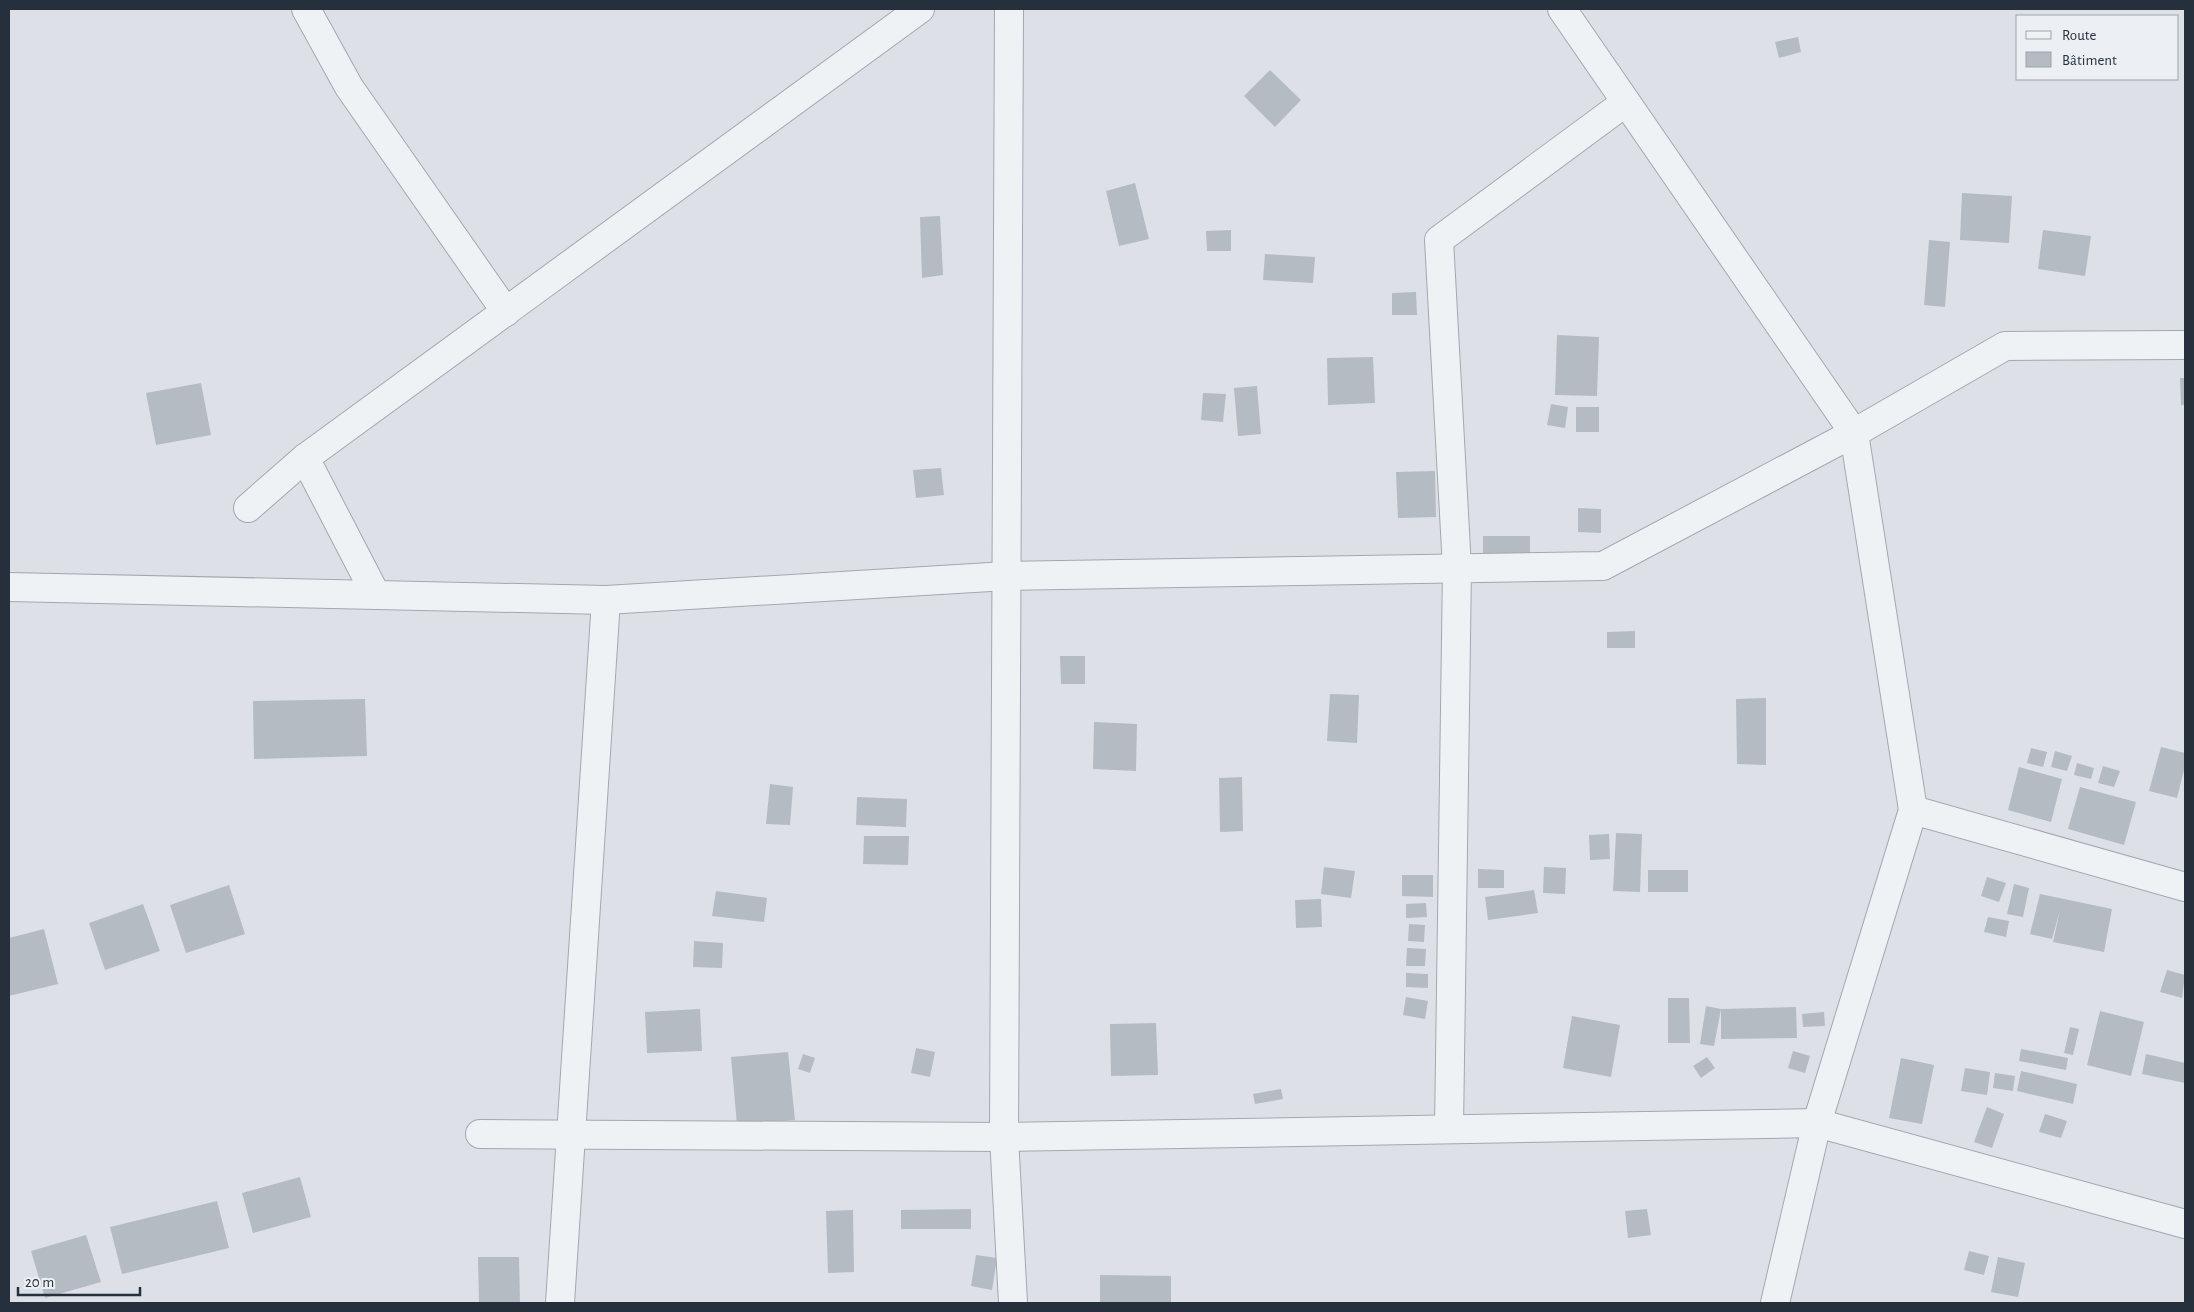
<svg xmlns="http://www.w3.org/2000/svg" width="2194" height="1312" viewBox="0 0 2194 1312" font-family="'Alegreya Sans',sans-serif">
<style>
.building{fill:#b4bbc3}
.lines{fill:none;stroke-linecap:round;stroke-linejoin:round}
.street-casing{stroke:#a2a8b1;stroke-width:30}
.street{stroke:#eff2f5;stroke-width:28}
</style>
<rect width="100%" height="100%" fill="#dde1e7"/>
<g class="building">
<polygon points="1798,37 1801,52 1779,58 1775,42"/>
<polygon points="1270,70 1301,100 1275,127 1244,96"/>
<polygon points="1135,183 1149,239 1119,246 1106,191"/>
<polygon points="1962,193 2012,196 2009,243 1960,240"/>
<polygon points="940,216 943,275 922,278 920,217"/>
<polygon points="1231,230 1231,251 1207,251 1206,231"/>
<polygon points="2043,230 2091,236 2085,276 2038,269"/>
<polygon points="1929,240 1950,242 1945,307 1924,305"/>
<polygon points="1265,254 1315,257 1313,283 1263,280"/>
<polygon points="1416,292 1417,315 1392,315 1392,293"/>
<polygon points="1557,335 1599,337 1597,396 1555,395"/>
<polygon points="1373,357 1375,403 1328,405 1327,358"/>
<polygon points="2180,378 2185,378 2185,405 2181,405"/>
<polygon points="201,383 211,435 156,445 146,393"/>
<polygon points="1257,386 1261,434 1238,436 1234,388"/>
<polygon points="1203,393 1226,394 1223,422 1201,420"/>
<polygon points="1551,404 1568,407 1565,428 1547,425"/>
<rect x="1576" y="407" width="23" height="25"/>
<polygon points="941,468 944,495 916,498 913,470"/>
<polygon points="1435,471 1436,517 1398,518 1396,472"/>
<polygon points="1578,508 1601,509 1601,533 1578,532"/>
<polygon points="1483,536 1530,536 1530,556 1483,557"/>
<polygon points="1635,631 1635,648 1607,648 1607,632"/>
<polygon points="1060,656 1085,656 1085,684 1061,684"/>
<polygon points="1330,694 1359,695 1357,743 1327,741"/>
<polygon points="1766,698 1766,765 1737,764 1736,699"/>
<polygon points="365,699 367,756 254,759 253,701"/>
<polygon points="1094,722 1137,724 1136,771 1093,769"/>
<polygon points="2161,747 2185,753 2185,766 2177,798 2149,791"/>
<polygon points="2031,748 2047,752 2043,767 2027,763"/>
<polygon points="2055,751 2072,756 2067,771 2051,767"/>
<polygon points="2077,763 2094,768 2091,779 2074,775"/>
<polygon points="2103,766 2120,771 2114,787 2098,783"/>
<polygon points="2019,767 2062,779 2051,822 2008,810"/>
<polygon points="1242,777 1243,831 1220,832 1219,778"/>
<polygon points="770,784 793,787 790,825 766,824"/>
<polygon points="2080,787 2136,802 2124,845 2068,829"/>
<polygon points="857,797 907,799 906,827 856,825"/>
<polygon points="1616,833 1642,834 1640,892 1613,891"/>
<polygon points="1609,834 1610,859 1590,860 1589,835"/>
<polygon points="864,836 909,836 908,865 863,864"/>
<polygon points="1324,867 1355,871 1351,898 1321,894"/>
<polygon points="1544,867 1566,868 1565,894 1543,893"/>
<polygon points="1478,869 1504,870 1504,888 1478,888"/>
<rect x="1648" y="870" width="40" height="22"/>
<polygon points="1402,875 1433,875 1433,897 1402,896"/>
<polygon points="1987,877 2006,883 1999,902 1981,896"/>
<polygon points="2014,884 2029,888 2023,917 2007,914"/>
<polygon points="229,885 245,934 186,953 170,905"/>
<polygon points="1534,890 1538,913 1488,920 1485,897"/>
<polygon points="716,891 767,898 764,922 712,916"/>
<polygon points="2040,894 2112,909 2104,952 2053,942 2060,910 2052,939 2030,934"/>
<polygon points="1321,899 1322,927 1296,928 1295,900"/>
<polygon points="1426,903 1427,917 1406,918 1406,904"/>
<polygon points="143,904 160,951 105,970 89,923"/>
<polygon points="1988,917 2009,921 2006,937 1984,932"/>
<polygon points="1409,924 1425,925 1424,942 1408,941"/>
<polygon points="44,929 58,984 9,996 9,938"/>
<polygon points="694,941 723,943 722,968 693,967"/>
<polygon points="1407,948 1426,949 1425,966 1406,966"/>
<polygon points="2167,970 2185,975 2182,998 2160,992"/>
<polygon points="1406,973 1428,974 1428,988 1406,987"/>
<polygon points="1406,997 1428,1001 1425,1019 1403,1015"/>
<polygon points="1668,998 1689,998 1690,1043 1668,1043"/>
<polygon points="1706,1006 1721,1009 1714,1046 1700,1044"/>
<polygon points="1796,1007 1797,1038 1721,1039 1721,1009"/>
<polygon points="700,1009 702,1051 647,1053 645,1012"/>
<polygon points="2100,1011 2144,1022 2131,1076 2087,1065"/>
<polygon points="1824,1012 1825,1026 1803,1027 1802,1014"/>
<polygon points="1572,1016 1620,1025 1611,1077 1563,1068"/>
<polygon points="1156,1023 1158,1075 1111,1076 1110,1024"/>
<polygon points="2070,1027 2079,1029 2073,1055 2064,1053"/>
<polygon points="916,1048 935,1052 930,1077 911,1073"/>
<polygon points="2021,1049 2068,1058 2066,1070 2019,1061"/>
<polygon points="1793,1051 1810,1056 1805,1073 1788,1068"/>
<polygon points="788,1052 795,1120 737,1125 731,1057"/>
<polygon points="803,1054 815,1058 810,1073 798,1069"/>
<polygon points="2146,1054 2185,1063 2185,1083 2142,1074"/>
<polygon points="1707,1057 1715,1068 1701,1078 1693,1066"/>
<polygon points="1901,1058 1934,1065 1922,1124 1889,1118"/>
<polygon points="1965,1068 1990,1072 1987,1095 1961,1091"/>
<polygon points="2021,1071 2077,1084 2073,1104 2017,1091"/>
<polygon points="1995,1073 2015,1076 2013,1091 1993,1088"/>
<polygon points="1281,1089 1283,1099 1255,1104 1253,1094"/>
<polygon points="1987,1107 2004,1114 1992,1148 1974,1142"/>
<polygon points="2045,1114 2067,1121 2061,1138 2039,1132"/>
<polygon points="300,1177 311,1217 253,1233 242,1193"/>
<polygon points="217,1201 229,1248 122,1274 110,1227"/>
<polygon points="971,1209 971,1229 901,1229 901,1210"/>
<polygon points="1647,1209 1651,1235 1628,1238 1625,1211"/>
<polygon points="853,1210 854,1272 828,1273 826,1211"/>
<polygon points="86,1235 101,1282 45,1298 31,1251"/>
<polygon points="1969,1251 1989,1256 1984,1275 1964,1270"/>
<polygon points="976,1255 997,1258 992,1290 971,1286"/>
<polygon points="478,1257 519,1257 520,1303 479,1303"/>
<polygon points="1998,1257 2025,1263 2018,1297 1991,1292"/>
<polygon points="1100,1275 1171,1276 1171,1303 1100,1303"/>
</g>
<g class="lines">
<g class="street-casing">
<g id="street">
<polyline points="306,9 349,87 506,312"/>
<polyline points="1009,9 1004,1137 1013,1303"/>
<polyline points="1562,9 1854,433 1913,810 1817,1123 1775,1303"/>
<polyline points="305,458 376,595"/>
<polyline points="248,508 305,458 920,9"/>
<polyline points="9,587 606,600 1007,576 1603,566 1854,433 2005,346 2185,345"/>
<polyline points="1913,810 2185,887"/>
<polyline points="1449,1129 1457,568 1439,240 1626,102"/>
<polyline points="480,1134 1004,1137 1817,1123 2185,1224"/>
<polyline points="560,1303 606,600"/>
</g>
</g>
<use href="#street" class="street"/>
</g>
<rect width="2194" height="1312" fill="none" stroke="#26303d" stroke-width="20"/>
<rect x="2016" y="15" width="162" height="65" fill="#ecf0f4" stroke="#9da3ab"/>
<rect x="2026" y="31" width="25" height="8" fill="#eff2f5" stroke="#9da3ab"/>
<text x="2062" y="40" font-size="15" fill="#26303d">Route</text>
<rect x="2026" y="52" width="25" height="15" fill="#b4bbc3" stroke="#9da3ab"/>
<text x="2062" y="65" font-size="15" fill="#26303d">Bâtiment</text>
<path d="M18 1287v8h122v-8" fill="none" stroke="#26303d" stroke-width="2.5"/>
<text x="25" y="1287" font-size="15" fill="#26303d" stroke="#ecf0f4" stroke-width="4" paint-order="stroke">20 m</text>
</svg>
